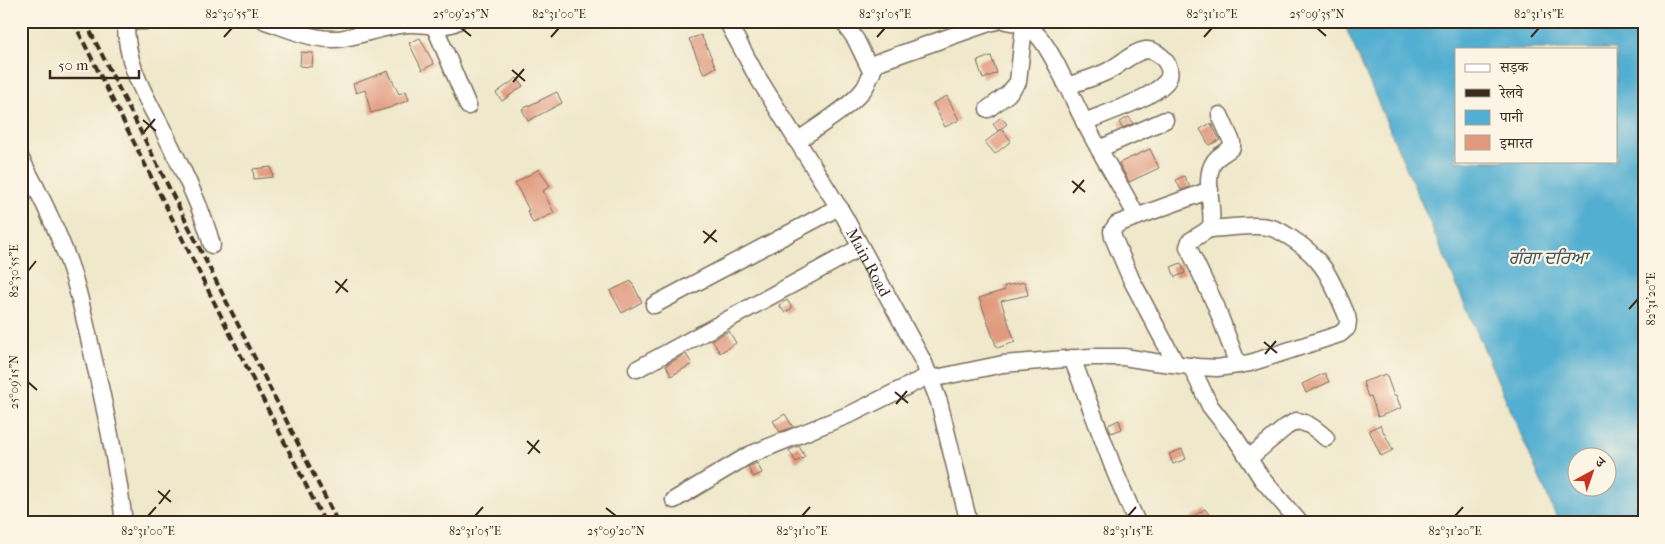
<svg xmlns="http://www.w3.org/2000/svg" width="1665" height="544" viewBox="0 0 1665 544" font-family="'IM FELL French Canon','Noto Serif Devanagari','Noto Sans Gurmukhi',serif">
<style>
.water{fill:#53afd1;stroke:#476c78;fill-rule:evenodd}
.building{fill:#e19a7e}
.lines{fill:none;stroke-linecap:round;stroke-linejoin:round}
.minor-casing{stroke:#7a6c5b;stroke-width:19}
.minor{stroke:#fff;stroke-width:16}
.rail{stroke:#3b2a1e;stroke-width:4;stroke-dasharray:8 4;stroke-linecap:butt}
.ticks{fill:none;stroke:#3b2a1e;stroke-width:2}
.labels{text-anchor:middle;stroke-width:4.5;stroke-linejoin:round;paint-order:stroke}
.street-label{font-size:16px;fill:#3b2a1e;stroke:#fcf5e5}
.water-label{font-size:18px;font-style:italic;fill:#43595d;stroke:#fcf5e5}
.neatline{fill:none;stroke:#3b2a1e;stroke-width:2}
.ticks-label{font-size:12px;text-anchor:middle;fill:#3b2a1e}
</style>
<rect width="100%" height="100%" fill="#fcf5e5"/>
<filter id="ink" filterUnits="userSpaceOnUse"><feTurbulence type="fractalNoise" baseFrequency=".02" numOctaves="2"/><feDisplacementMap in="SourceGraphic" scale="10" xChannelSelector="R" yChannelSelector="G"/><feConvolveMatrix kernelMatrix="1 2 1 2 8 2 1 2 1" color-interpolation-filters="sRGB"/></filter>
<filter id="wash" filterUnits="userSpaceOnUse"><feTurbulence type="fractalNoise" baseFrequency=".0096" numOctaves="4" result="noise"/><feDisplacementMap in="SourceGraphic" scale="20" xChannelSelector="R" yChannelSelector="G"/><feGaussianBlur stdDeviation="1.12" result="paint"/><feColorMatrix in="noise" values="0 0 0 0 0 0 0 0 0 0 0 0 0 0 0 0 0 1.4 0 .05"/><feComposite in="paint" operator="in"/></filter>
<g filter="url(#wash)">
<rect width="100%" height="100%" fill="#efe8cb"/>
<path class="water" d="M1343,21H1644V523H1559ZM1456,49H1616V161H1456ZM1578,456H1608V486H1578Z"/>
<g id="blocks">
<g class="building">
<polygon points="701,35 716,67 704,74 689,39"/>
<polygon points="420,38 434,64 422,70 409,43"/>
<polygon points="301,52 313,53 312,67 300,66"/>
<polygon points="991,56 997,73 983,79 977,61"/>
<polygon points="388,71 399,94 406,91 409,100 389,108 371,113 365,90 356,93 353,84"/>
<polygon points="517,78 523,86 502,101 496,93"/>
<polygon points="557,92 562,103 528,121 522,109"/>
<polygon points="947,96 959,120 945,127 933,103"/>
<polygon points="1001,117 1007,124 998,131 993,124"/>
<polygon points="1129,117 1133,123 1122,128 1119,122"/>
<polygon points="1211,123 1220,140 1209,145 1200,129"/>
<polygon points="1002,129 1011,141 995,154 985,142"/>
<polygon points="1150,149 1159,168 1129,182 1119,163"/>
<polygon points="271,167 273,177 254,179 253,169"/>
<polygon points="539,169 550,186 543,191 554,213 533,223 527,211 529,210 515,183"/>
<polygon points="1184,176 1190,187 1181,190 1176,180"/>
<polygon points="1181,263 1185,273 1175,277 1171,267"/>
<polygon points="631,281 642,302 622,313 610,291"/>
<polygon points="1025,282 1028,295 1001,301 1015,342 997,348 979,298 1005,290 1004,286"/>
<polygon points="787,300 792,308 785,313 779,305"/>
<polygon points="729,331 736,343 720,353 712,340"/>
<polygon points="686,354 692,364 671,376 666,365"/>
<polygon points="1325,373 1329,382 1306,393 1302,384"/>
<polygon points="1386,374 1394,396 1396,395 1401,408 1378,417 1371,396 1368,397 1363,382"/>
<polygon points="785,414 793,427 780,432 773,421"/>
<polygon points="1119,420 1122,429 1111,433 1108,425"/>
<polygon points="1380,425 1393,450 1381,456 1369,430"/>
<polygon points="799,446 805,457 796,462 789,450"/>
<polygon points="1182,449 1186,459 1173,464 1169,454"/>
<polygon points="757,463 762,473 753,477 748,467"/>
<polygon points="1205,509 1211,517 1201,523 1183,523"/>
</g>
</g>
</g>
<g filter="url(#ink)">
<use href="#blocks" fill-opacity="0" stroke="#7a6c5b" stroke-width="1"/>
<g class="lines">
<g class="minor-casing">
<g id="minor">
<path d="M126,21C125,64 145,95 164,132C182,169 201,205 212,245"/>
<polyline points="129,21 145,21"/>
<path d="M265,21C290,29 318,43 344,38C366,34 387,25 409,24C425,23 443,30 458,21"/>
<path id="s1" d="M727,21L755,73L844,216L924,363L939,402L969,523"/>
<polyline points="843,21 856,40 872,73"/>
<path d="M1006,21C1018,22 1032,28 1040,38C1056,58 1071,96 1083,119C1100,153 1120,184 1137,217"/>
<polyline points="434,25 468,106"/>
<path d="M1066,86C1080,82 1093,78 1106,72C1119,66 1132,52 1146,50C1160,49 1177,70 1166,82C1151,99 1106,113 1084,122"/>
<polyline points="988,109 1008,94 1018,82 1024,26"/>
<path d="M1220,115L1232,142V147C1226,153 1218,155 1214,162C1203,178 1214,207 1211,226L1206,231L1190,241L1188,247L1216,306L1238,365"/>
<path d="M797,141C816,128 850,107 863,90C870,82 870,70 878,62L989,23L997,21"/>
<polyline points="1099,149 1165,120"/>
<path d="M21,159C37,188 53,221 65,252C80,290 87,333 97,373C108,422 118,472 124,523"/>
<polyline points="654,305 839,207"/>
<polyline points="1072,358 1115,472 1137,523"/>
<polyline points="1176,364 1131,279 1113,237 1112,231 1117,224 1210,190"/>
<polyline points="1191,366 1210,406 1236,439 1262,479 1300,523"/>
<polyline points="637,369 861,247"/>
<path d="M931,379L1003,364L1090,357H1124L1155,362L1198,367L1217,368L1231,366L1250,363L1340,334L1347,328L1348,321L1347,316C1331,279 1324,258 1288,236C1282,232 1275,228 1267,227C1251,224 1227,228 1209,229"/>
<path d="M1249,458L1286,427L1296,421C1308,422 1317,430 1326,438"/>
<polyline points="674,500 749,455 853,413 930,375"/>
</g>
</g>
<use href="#minor" class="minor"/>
<g class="rail">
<polyline points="73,21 325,523"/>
<polyline points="85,21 338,523"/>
</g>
</g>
</g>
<path class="ticks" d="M461,28L471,36M1317,28L1326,36M224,37L232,28M551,37L559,28M877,37L885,28M1204,37L1212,28M1531,37L1539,28M512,70L525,81M513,82L524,69M143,120L156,131M144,132L155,119M1072,181L1085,192M1073,193L1084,180M703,231L717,242M704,243L716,230M28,271L36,261M335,281L348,292M336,293L347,279M1629,309L1638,299M1264,342L1277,353M1265,354L1276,341M28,382L37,390M895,392L908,403M896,404L907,391M527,441L540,453M528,454L539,440M158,491L171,502M159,504L170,490M606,508L616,516M148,516L156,507M475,516L483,507M802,516L810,507M1128,516L1136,507M1455,516L1463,507"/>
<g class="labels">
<g class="street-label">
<text dy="6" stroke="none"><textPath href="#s1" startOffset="280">Main Road</textPath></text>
</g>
<g class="water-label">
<text x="1548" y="264">ਗੰਗਾ ਦਰਿਆ</text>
</g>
</g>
<rect width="1665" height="544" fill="none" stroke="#fcf5e5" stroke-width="55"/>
<rect x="1455" y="48" width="162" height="115" fill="#fcf5e5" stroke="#afa495"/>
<rect x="1465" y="64" width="25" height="8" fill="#ffffff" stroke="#afa495"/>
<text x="1500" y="72" font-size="15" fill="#3b2a1e">सड़क</text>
<rect x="1465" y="89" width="25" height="8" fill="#3b2a1e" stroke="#afa495"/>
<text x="1500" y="98" font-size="15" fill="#3b2a1e">रेलवे</text>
<rect x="1465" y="110" width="25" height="15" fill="#53afd1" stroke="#afa495"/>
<text x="1500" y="122" font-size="15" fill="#3b2a1e">पानी</text>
<rect x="1465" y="135" width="25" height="15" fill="#e19a7e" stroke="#afa495"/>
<text x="1500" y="148" font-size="15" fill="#3b2a1e">इमारत</text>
<g transform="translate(1592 472) rotate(40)"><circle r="24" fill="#fcf5e5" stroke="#afa495"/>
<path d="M0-4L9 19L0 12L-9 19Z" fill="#c8321e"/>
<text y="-8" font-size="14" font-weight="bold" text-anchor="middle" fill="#3b2a1e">उ</text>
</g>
<path d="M50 70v8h89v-8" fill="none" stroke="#3b2a1e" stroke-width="2.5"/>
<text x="58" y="70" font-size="15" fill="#3b2a1e" stroke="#fcf5e5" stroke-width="4" paint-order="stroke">50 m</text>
<rect x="28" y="28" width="1610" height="488" class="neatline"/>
<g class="ticks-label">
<text x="232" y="18">82°30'55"E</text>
<text x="461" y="18">25°09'25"N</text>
<text x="559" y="18">82°31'00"E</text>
<text x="885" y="18">82°31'05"E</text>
<text x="1212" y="18">82°31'10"E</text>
<text x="1317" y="18">25°09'35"N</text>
<text x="1539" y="18">82°31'15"E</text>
<text transform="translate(14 271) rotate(-90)" y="4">82°30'55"E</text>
<text transform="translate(1651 299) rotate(-90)" y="4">82°31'20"E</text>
<text transform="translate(14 382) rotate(-90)" y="4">25°09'15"N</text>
<text x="148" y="535">82°31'00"E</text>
<text x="475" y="535">82°31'05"E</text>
<text x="616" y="535">25°09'20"N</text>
<text x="802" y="535">82°31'10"E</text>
<text x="1128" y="535">82°31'15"E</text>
<text x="1455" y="535">82°31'20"E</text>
</g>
</svg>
